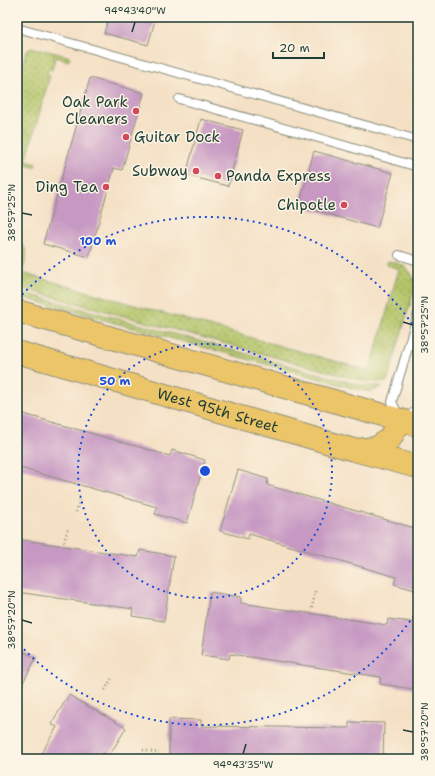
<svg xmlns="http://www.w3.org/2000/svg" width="435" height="776" viewBox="0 0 435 776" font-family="'Shantell Sans',sans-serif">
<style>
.grass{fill:url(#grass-dots);stroke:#68804e}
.building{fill:#c698c2}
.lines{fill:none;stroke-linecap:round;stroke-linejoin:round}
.lane-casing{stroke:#8a8e7c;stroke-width:10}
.primary-casing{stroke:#8a8e7c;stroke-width:24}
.path{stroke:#8a8e7c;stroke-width:2.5;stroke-dasharray:1 3;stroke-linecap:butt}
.lane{stroke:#fff;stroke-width:8}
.primary{stroke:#edc569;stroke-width:22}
.ticks{fill:none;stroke:#1f3d34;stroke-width:1.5}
.ring{fill:none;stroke:#1d4ed8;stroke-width:2;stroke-dasharray:2 4}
.poi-dot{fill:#d1495b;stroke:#fcf5e5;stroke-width:1.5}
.labels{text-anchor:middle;stroke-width:3;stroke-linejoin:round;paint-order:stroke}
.poi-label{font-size:15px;fill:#1f3d34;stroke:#fcf5e5;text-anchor:end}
.street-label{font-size:15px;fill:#1f3d34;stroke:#fcf5e5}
.centre{fill:#1d4ed8;stroke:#fcf5e5;stroke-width:2}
.ring-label{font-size:12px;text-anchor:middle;font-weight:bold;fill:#1d4ed8;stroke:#fcf5e5;stroke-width:3;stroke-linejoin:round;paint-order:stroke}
.neatline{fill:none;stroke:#1f3d34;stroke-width:1.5}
.ticks-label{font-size:10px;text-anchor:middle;fill:#1f3d34}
</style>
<defs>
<pattern id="grass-dots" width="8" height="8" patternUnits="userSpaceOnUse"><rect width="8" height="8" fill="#b2c468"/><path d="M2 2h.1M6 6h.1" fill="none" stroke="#90a056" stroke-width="1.8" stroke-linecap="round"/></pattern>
</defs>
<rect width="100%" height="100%" fill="#fcf5e5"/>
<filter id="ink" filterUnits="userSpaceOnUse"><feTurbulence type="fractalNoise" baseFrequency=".025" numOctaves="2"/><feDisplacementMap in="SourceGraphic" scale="8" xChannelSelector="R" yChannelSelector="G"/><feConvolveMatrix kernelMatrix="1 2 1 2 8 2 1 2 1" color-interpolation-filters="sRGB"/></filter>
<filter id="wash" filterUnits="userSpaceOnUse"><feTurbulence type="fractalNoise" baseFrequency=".012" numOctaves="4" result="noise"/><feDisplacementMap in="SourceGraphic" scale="16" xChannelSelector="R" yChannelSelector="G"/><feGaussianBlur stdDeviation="0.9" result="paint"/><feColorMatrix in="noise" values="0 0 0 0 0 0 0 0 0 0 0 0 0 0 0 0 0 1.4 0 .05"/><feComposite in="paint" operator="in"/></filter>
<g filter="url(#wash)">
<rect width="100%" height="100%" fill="#f4e0c4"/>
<g class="grass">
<polygon points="32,48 41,49 70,57 70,58 68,61 55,57 52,70 48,69 47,74 50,75 26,161 36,164 35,167 33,167 25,165 17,193 17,84 25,55 28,50"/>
<path d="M17,241C32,250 25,260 22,273L120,301L370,371L399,269L387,265V262L389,261C405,265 413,269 415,287L388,379L386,382H366L17,287Z"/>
<path d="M17,291L364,386H382C375,392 369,392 360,390L17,296Z"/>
</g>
<g id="blocks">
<g class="building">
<polygon points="109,17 156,17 148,45 104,33"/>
<polygon points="90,78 144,93 122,170 114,168 89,257 43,244"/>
<polygon points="201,119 243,130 228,186 186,175"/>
<polygon points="314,151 393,173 377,228 299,206"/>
<polygon points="17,412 170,456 172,450 205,460 187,523 155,514 157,507 17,467"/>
<polygon points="238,470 268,479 267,485 418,529 418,591 394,584 396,577 249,534 248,539 220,531"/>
<polygon points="17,539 138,557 140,550 174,556 164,621 132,616 133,609 17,592"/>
<polygon points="210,592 241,597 241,603 387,625 388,619 418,623 418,653 413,689 380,684 381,677 230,654 229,659 201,655"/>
<polygon points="17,648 36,658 17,694"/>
<polygon points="69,695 126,728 109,756 103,753 99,759 38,759 57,727 51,724"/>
<polygon points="169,719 201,720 201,726 349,728 349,722 384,723 383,759 169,759"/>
</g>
</g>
</g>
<g filter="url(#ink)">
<use href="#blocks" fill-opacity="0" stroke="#8a8e7c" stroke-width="1"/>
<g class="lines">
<g class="lane-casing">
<g id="lane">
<polyline points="17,28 418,140"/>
<polyline points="179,99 305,134 418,167"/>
<polyline points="399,255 418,261"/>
<polyline points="418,313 392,402 401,420 418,410"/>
</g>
</g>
<g class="primary-casing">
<g id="primary">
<polyline points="17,311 418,425"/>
<path id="s1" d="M17,352L354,450L418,467"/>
<polyline points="356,450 376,448 390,439 401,420"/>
</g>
</g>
<g class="path">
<polyline points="76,512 80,498"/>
<polyline points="64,542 68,528"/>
<polyline points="312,608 315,591"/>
<polyline points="105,690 112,678"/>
<polyline points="143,750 153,752 159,753"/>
<polyline points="408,757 414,759"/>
</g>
<use href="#lane" class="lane"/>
<use href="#primary" class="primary"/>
</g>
</g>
<path class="ticks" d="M132,32L135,22M22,213L32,215M403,322L413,325M22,620L32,623M403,730L413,732M243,754L246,744"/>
<g class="ring">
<circle cx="205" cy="471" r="127"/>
<path d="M417 611A254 254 0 0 1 18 643M18 299A254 254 0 0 1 417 331"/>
</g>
<g class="poi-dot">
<circle cx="136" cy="111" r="4"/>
<circle cx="126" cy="137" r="4"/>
<circle cx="196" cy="171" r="4"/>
<circle cx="218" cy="176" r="4"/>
<circle cx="106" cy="187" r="4"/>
<circle cx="344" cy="205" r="4"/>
</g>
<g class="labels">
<g class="poi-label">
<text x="128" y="107">Oak Park<tspan x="128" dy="17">Cleaners</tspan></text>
<text x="134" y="142" text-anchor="start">Guitar Dock</text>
<text x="188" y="176">Subway</text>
<text x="226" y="181" text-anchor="start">Panda Express</text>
<text x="98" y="192">Ding Tea</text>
<text x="336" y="210">Chipotle</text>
</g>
<g class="street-label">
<text dy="5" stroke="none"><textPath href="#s1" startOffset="209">West 95th Street</textPath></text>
</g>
</g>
<circle cx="205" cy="471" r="6" class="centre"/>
<g class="ring-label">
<text x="98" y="245">100 m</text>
<text x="115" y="385">50 m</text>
</g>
<rect width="435" height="776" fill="none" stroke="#fcf5e5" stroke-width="44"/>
<path d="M273 52v6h51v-6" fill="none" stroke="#1f3d34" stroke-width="2"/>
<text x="279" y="52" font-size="12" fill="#1f3d34" stroke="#fcf5e5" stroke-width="3" paint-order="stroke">20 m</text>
<rect x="22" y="22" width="391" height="732" class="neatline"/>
<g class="ticks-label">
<text x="135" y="14">94°43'40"W</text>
<text transform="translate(11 213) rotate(-90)" y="4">38°57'25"N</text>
<text transform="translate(424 325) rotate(-90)" y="4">38°57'25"N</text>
<text transform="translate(11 620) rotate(-90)" y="4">38°57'20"N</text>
<text transform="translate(424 732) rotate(-90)" y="4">38°57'20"N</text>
<text x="243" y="768">94°43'35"W</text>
</g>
</svg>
